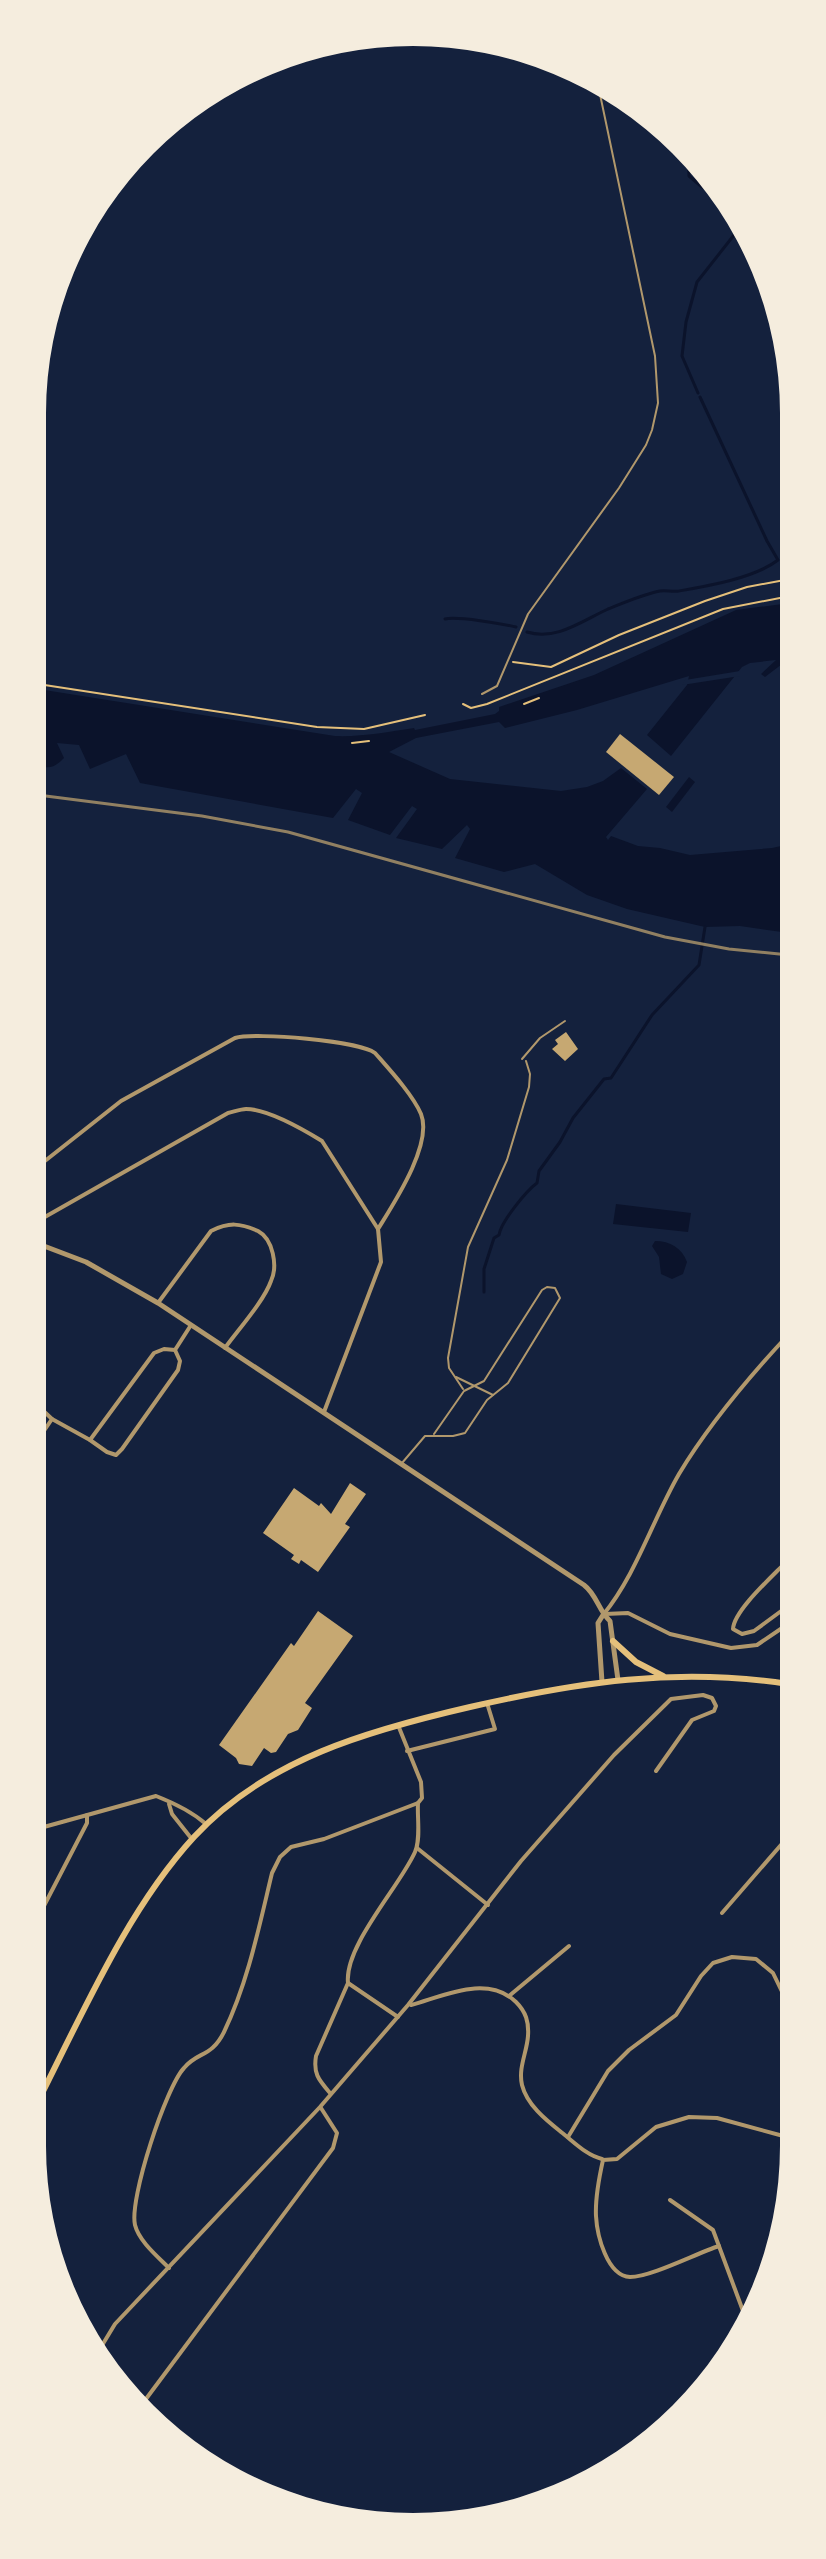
<svg xmlns="http://www.w3.org/2000/svg" width="826" height="2559" viewBox="0 0 826 2559" font-family="Signika,sans-serif">
<style>
.water{fill:#0b132b}
.pier{fill:#14213d}
.lines{fill:none;stroke-linecap:round;stroke-linejoin:round}
.stream{stroke:#0b132b;stroke-width:3}
.building{fill:#c6a872}
.path{stroke:#e5c07b;stroke-width:2}
.service{stroke:#b1986c;stroke-width:2}
.minor{stroke:#b1986c;stroke-width:4}
.tertiary{stroke:#b1986c;stroke-width:5}
.secondary{stroke:#e5c07b;stroke-width:6}
.rail{stroke:#918062;stroke-width:3}
</style>
<rect width="100%" height="100%" fill="#14213d"/>
<g class="water">
<path d="M790,603V658L765,677L761,674L776,660L750,663L742,667L671,756L647,735L687,685L689,676L577,710L505,728L499,722L416,738L389,752L450,779L561,791L587,787L603,781L621,768L647,789L606,837L608,840L611,836L638,846L660,848L690,855L772,848L790,844L789,903L781,907L782,911L789,917V933L740,926L705,927L627,909L587,895L535,864L504,872L455,858L470,829L467,825L442,849L396,838L417,809L412,806L390,835L348,820L362,793L356,789L333,818L140,783L126,754L90,769L79,745L57,743L64,758C55,767 51,769 38,766V689L335,736C362,737 387,732 414,728L415,730L495,714L499,711V707L594,675L736,610Z"/>
<polygon points="689,777 695,782 672,812 666,807"/>
<polygon points="616,1204 691,1213 688,1232 613,1224"/>
<path d="M655,1241C670,1241 682,1248 687,1262L683,1274L672,1279L661,1274L659,1257L652,1246Z"/>
</g>
<polygon class="pier" points="740,671 740,676 682,685 685,680"/>
<g class="lines">
<g class="stream">
<polyline points="688,153 689,176 702,187 711,191 735,215"/>
<polyline points="739,229 741,225"/>
<polyline points="698,393 682,356 686,322 697,282 734,235"/>
<path d="M445,619C457,616 503,624 516,627"/>
<path d="M527,632C556,641 582,621 608,609C623,603 644,594 660,591C666,590 672,592 679,591C708,586 755,578 778,560L767,541L700,397"/>
<path d="M484,1292V1269L494,1238L499,1235C501,1222 526,1191 537,1183L539,1171L560,1142L573,1118L604,1079L611,1078L652,1015L699,965L705,927"/>
</g>
</g>
<g class="building">
<polygon points="620,734 674,777 659,795 606,752"/>
<polygon points="566,1032 578,1049 565,1061 552,1049 558,1044 555,1040"/>
<polygon points="350,1483 366,1494 345,1524 350,1527 318,1572 301,1560 299,1564 291,1559 294,1555 263,1533 294,1488 319,1506 321,1503 331,1514"/>
<polygon points="318,1611 353,1636 305,1703 312,1708 298,1730 288,1734 276,1752 271,1753 264,1748 252,1766 239,1764 236,1758 219,1745 291,1643 294,1646"/>
</g>
<g class="lines">
<g class="path">
<polyline points="513,662 551,667 619,635 705,601 747,587 790,579"/>
<polyline points="38,684 317,727 364,729 425,715"/>
<polyline points="463,704 471,708 487,704 723,609 790,596"/>
<polyline points="524,704 539,698"/>
<polyline points="352,743 369,741"/>
</g>
<g class="service">
<polyline points="482,694 497,686 528,614 619,488 646,445 652,430 658,403 655,356 597,80"/>
<polyline points="522,1059 540,1038 565,1021"/>
<polyline points="456,1377 493,1395"/>
<polyline points="463,1389 449,1368 448,1358 468,1247 507,1160 529,1087 530,1074 526,1061"/>
<polyline points="402,1463 425,1436 453,1436 465,1433 487,1400 508,1383 560,1298 555,1288 547,1287 542,1290 484,1381 464,1391 434,1434"/>
</g>
<g class="minor">
<path d="M36,1168L121,1101L235,1038C255,1032 360,1041 375,1053C389,1069 413,1095 421,1114C433,1144 394,1203 378,1229"/>
<path d="M36,1222L228,1113C233,1112 241,1109 246,1109C267,1109 304,1130 322,1141L378,1229L381,1262L324,1412"/>
<path d="M158,1303L211,1231C229,1222 240,1223 258,1231C273,1239 278,1266 271,1281C264,1301 238,1330 225,1348"/>
<polygon points="164,1349 175,1350 180,1361 178,1370 122,1449 116,1455 107,1452 90,1440 154,1353"/>
<polyline points="175,1350 191,1325"/>
<polyline points="35,1403 52,1419 90,1440"/>
<polyline points="35,1444 52,1419"/>
<path d="M788,1606L754,1631L742,1634L733,1629C734,1610 774,1575 788,1560"/>
<polyline points="605,1614 628,1613 670,1634 731,1648 757,1645 788,1624"/>
<path d="M603,1615C636,1575 653,1519 679,1474C709,1424 749,1377 789,1334"/>
<polyline points="407,1751 495,1729 487,1703"/>
<polyline points="169,1804 172,1814 191,1838"/>
<path d="M33,1830L156,1796C174,1803 191,1811 206,1824"/>
<polyline points="417,1848 488,1905"/>
<polyline points="722,1913 787,1838"/>
<polyline points="33,1927 87,1823 87,1815"/>
<polyline points="348,1983 398,2017"/>
<polyline points="509,1996 569,1946"/>
<path d="M411,2005C444,1996 487,1974 516,2002C526,2012 529,2022 528,2036C527,2052 518,2068 522,2085C527,2105 546,2120 561,2132C574,2142 586,2155 602,2159"/>
<path d="M330,2093C319,2080 313,2074 316,2056L348,1983C344,1946 400,1886 415,1852C421,1839 417,1817 418,1803"/>
<polyline points="568,2137 608,2071 629,2050 676,2015 701,1976 713,1963 732,1957 756,1959 773,1973 787,2002"/>
<polyline points="670,2200 713,2230 746,2319"/>
<path d="M719,2246C697,2253 651,2277 630,2277C607,2276 597,2235 596,2216C595,2197 599,2178 603,2160L617,2159L656,2127L689,2117L717,2118L787,2137"/>
<path d="M169,2268C157,2256 139,2241 135,2225C129,2199 166,2087 184,2068C198,2051 211,2058 224,2032C248,1982 259,1927 272,1873L280,1857L291,1847L324,1839L418,1803L422,1798L421,1782L398,1725"/>
<polyline points="98,2352 115,2324 320,2107 408,2005 521,1861 614,1755 671,1699 703,1695 712,1698 716,1706 714,1711 692,1720 656,1771"/>
<polyline points="140,2407 333,2148 337,2133 321,2108"/>
</g>
<g class="tertiary">
<path d="M36,1243L86,1262L158,1303L584,1585C597,1595 598,1610 610,1621L618,1680"/>
<polyline points="602,1682 598,1623 603,1615"/>
</g>
<g class="secondary">
<polyline points="613,1641 636,1662 663,1676"/>
<path d="M32,2113C79,2022 125,1912 194,1837C266,1759 370,1730 470,1707C578,1682 677,1667 788,1684"/>
</g>
<polyline class="rail" points="38,795 202,816 288,832 665,937 729,949 789,955"/>
</g>
<path d="M0 0H826V2559H0ZM413 46H413A367 367 0 0 1 780 413V2146A367 367 0 0 1 413 2513H413A367 367 0 0 1 46 2146V413A367 367 0 0 1 413 46Z" fill="#f5edde" fill-rule="evenodd"/>
</svg>
